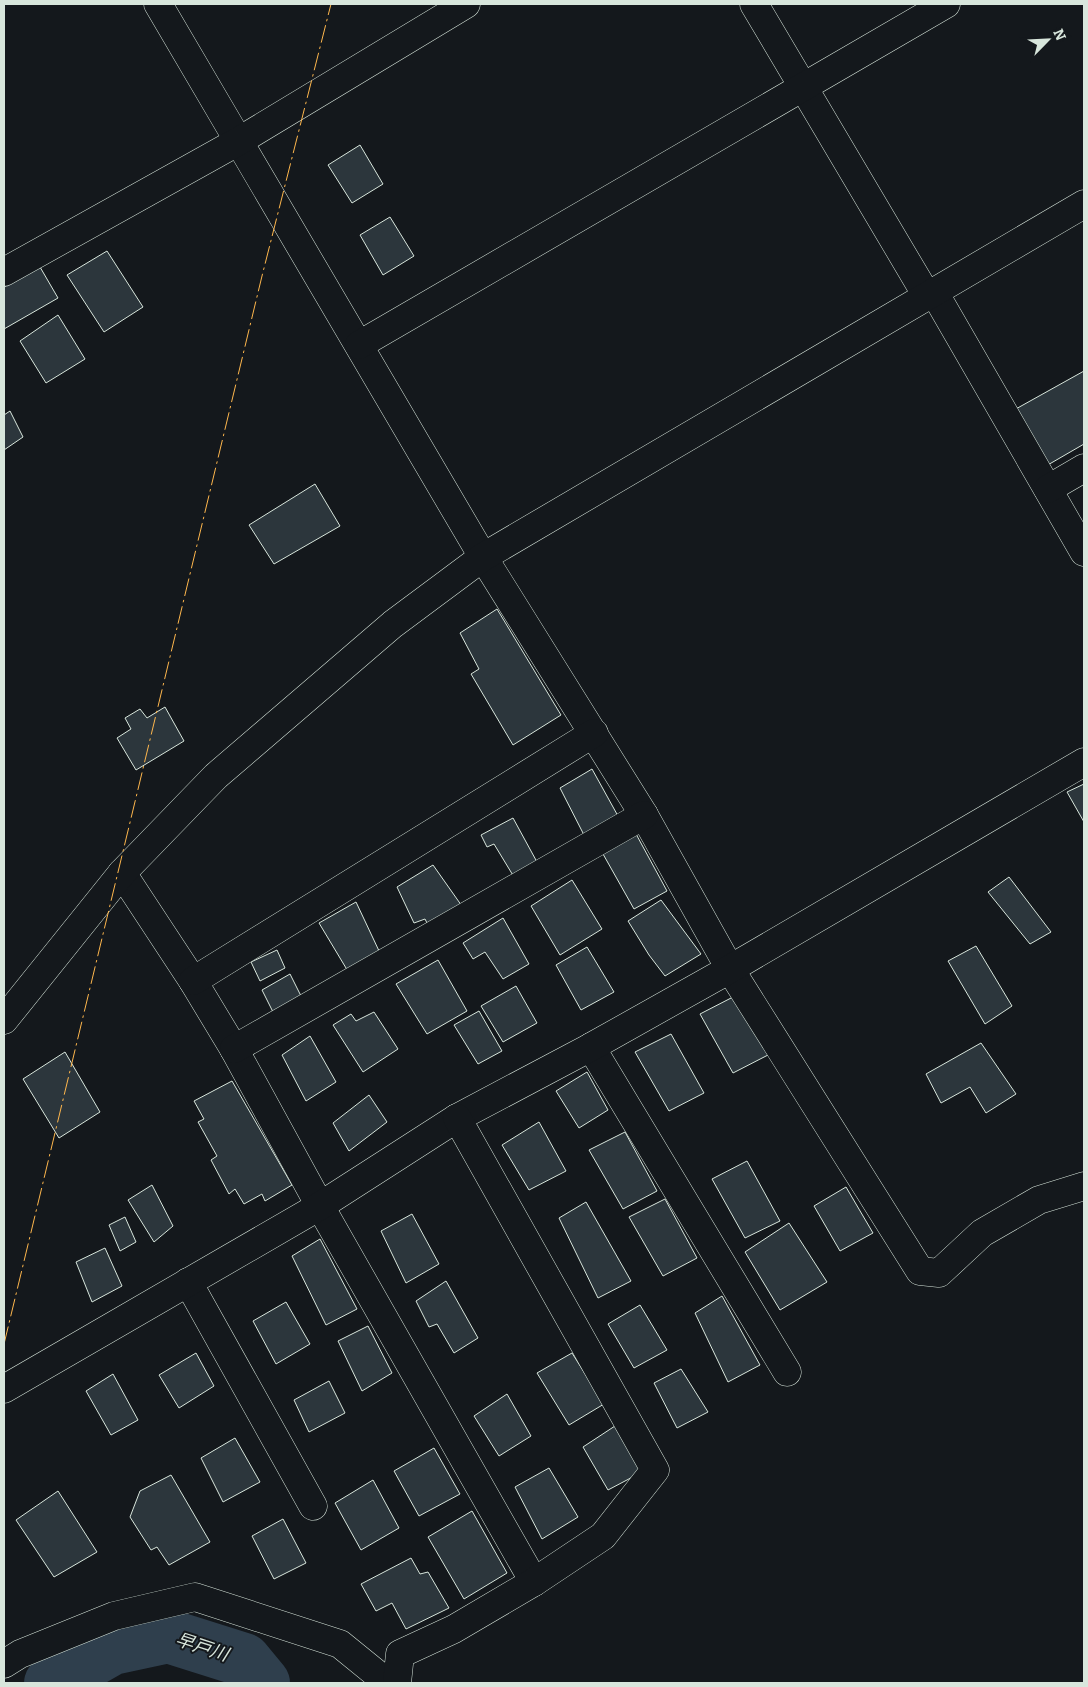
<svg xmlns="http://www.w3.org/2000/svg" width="1088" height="1687" viewBox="0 0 1088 1687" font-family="Bitter,'Noto Sans JP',serif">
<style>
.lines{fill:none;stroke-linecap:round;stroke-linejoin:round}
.river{stroke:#2f3f4d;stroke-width:54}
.building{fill:#2c363c;stroke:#d8e6dc}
.minor-casing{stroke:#d8e6dc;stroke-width:29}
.minor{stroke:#14181c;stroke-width:28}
.power{stroke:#ffb74d;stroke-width:1;stroke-dasharray:18 4 2.5 4;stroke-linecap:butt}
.labels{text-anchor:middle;stroke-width:4;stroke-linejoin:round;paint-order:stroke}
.water-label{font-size:18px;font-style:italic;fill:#d8e6dc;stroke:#14181c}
</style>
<rect width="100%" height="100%" fill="#14181c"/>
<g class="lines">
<polyline class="river" points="51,1683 112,1648 168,1636 244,1660 263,1683"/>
</g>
<g class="building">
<polygon points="360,145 383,184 352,203 328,165"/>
<polygon points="390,217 414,256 383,275 360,235"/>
<polygon points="107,251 143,307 104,332 67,275"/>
<polygon points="40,267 58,298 4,329 4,287"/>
<polygon points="58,315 85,359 46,383 20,341"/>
<polygon points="1084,371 1084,444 1046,466 1014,410"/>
<polygon points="10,411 23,437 4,450 4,415"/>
<polygon points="315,484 340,526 274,564 249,525"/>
<polygon points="497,609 561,715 513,745 471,674 479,669 460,633"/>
<polygon points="165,707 184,741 136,770 117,738 131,729 125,718 140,709 147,718"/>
<polygon points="592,769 618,816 584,835 560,788"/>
<polygon points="1084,784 1084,822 1067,792"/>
<polygon points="513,818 537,862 514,877 494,844 487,847 481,835"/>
<polygon points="636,834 667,891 634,909 603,854"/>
<polygon points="433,865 464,909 428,925 425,919 414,923 397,887"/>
<polygon points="1009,877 1051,932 1030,944 988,892"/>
<polygon points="572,880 602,929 560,955 531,906"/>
<polygon points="661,900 701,954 665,976 649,955 628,921"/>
<polygon points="356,902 380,953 349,973 319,923"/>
<polygon points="503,918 529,964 503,979 485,952 473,959 463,943"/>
<polygon points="976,946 1012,1006 985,1024 948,961"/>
<polygon points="587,947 614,992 581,1010 556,965"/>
<polygon points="277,950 285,968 260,981 251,962"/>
<polygon points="438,960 467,1011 427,1034 396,984"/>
<polygon points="290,974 303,1000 275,1016 262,990"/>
<polygon points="516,986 537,1023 503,1042 481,1006"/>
<polygon points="733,997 768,1055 733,1073 700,1014"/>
<polygon points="479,1011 502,1051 478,1064 454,1025"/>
<polygon points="374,1012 398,1049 363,1072 333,1025 351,1014 356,1021"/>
<polygon points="671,1034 704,1093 669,1111 635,1052"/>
<polygon points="310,1036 336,1082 306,1101 282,1055"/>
<polygon points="981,1043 1016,1094 986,1113 970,1087 941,1103 926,1074"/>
<polygon points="65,1052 100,1112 59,1138 23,1079"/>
<polygon points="587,1072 608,1110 579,1128 556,1091"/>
<polygon points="232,1081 292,1185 265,1201 262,1194 244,1204 235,1189 229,1194 211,1160 217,1156 198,1122 204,1119 194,1101"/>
<polygon points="369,1095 387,1122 349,1151 333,1123"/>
<polygon points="539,1122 566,1171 529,1190 502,1145"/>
<polygon points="625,1132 657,1191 623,1209 589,1150"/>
<polygon points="747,1161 780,1221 745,1238 712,1179"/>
<polygon points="152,1185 173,1226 154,1242 128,1200"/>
<polygon points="846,1187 873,1233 840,1251 814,1206"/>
<polygon points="665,1199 697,1258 663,1276 629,1217"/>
<polygon points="586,1202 631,1281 598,1298 559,1218"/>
<polygon points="412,1214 439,1264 406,1283 381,1231"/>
<polygon points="125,1217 136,1242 120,1251 109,1225"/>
<polygon points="789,1223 827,1282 780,1310 745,1252"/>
<polygon points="320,1239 357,1309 326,1325 292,1256"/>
<polygon points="105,1248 122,1286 92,1302 76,1262"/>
<polygon points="446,1281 478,1338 454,1353 437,1324 429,1327 416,1301"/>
<polygon points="722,1296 760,1365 728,1382 695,1313"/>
<polygon points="286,1302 310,1344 276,1364 253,1321"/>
<polygon points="640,1305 667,1350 634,1368 608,1324"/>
<polygon points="368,1326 392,1373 362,1391 338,1341"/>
<polygon points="196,1353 214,1386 179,1408 159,1375"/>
<polygon points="572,1353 604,1404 569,1425 537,1373"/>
<polygon points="681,1369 708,1412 677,1428 654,1383"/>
<polygon points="113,1374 138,1420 111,1435 86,1391"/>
<polygon points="329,1381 345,1413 309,1432 294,1400"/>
<polygon points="507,1394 531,1436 499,1456 474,1416"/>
<polygon points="618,1424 642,1472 608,1490 583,1447"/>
<polygon points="235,1438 260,1482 223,1502 201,1458"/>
<polygon points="434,1448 460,1494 419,1516 394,1471"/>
<polygon points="549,1468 578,1517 542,1539 515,1487"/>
<polygon points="171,1475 210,1542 169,1565 157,1547 151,1550 130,1517 140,1491"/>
<polygon points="373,1480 399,1528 361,1550 335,1503"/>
<polygon points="58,1491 97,1552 54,1577 16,1520"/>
<polygon points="472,1511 507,1573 464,1599 428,1537"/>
<polygon points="283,1519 306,1563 274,1579 252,1536"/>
<polygon points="411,1558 420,1574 428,1572 449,1608 406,1629 392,1603 376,1611 361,1584"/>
</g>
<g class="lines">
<g class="minor-casing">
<g id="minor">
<polyline points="158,4 483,557 644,815 730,969 920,1271 939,1273 982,1233 1039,1200 1084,1186"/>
<polyline points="754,4 927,296"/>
<polyline points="4,272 239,141 466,4"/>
<polyline points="934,292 1084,552"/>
<polyline points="359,345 946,4"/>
<polyline points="1048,489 1084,468"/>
<polyline points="122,873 193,981 234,1049 320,1206 534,1582"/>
<polyline points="193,981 594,733"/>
<polyline points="4,1020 122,873 216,776 393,624 483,557 1084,204"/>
<polyline points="591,1047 787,1372"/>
<polyline points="234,1049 644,815"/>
<polyline points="188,1282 313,1506"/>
<polyline points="4,1389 320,1206 457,1118 591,1047 730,969 1084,762"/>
<polyline points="4,1664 20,1654 114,1616 195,1597 340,1644 388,1683"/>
<polyline points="397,1683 400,1654 454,1629 534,1582 603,1536 655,1470 457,1118"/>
</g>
</g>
<use href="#minor" class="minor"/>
<polyline class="power" points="4,1344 262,276 331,4"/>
</g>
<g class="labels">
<g class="water-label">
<text transform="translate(202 1647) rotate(18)" y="6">早戸川</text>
</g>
</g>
<rect width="1088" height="1687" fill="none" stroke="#d8e6dc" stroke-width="10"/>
<g transform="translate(1048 40) rotate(66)" stroke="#14181c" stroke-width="4" paint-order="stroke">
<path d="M0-4L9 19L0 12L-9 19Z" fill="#d8e6dc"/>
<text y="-8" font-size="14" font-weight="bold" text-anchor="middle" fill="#d8e6dc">N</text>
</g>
</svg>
